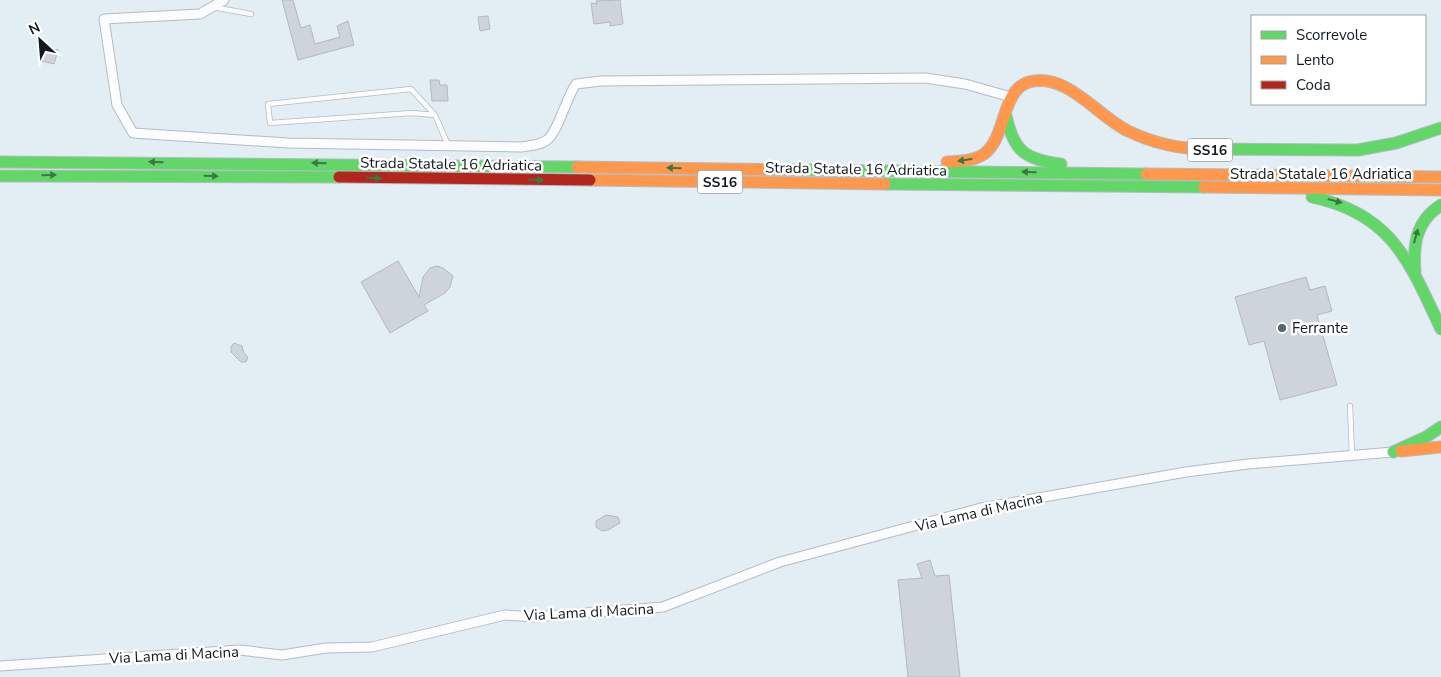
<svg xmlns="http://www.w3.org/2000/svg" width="1441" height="677" viewBox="0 0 1441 677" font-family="'Nunito Sans',sans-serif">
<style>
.building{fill:#cdd4dc;stroke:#b3b9c0}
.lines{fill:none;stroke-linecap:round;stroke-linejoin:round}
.lane-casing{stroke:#b3bcc2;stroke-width:6}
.street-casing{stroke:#b3bcc2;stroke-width:11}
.fast-casing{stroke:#b3bcc2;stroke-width:13}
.slow-casing{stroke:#b3bcc2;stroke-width:13}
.jam-casing{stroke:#b3bcc2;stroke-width:13}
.lane{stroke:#fbfcfd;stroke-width:4.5}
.street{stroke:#fbfcfd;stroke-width:9}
.fast{stroke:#63d668;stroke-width:11}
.slow{stroke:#ff974d;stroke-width:11}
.jam{stroke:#b3261e;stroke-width:11}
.oneway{fill:#3a7844}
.poi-dot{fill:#5a646a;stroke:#fff;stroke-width:2}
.labels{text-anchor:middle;stroke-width:5;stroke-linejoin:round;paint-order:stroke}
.shield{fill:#fff;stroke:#585f63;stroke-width:1}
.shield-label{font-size:14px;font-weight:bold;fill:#111a20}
.street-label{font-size:15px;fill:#111a20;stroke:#fff}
.poi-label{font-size:15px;fill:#111a20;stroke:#fff;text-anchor:start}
</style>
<rect width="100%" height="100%" fill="#e3edf4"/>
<g class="building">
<polygon points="282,0 293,0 301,28 310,25 315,44 340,37 337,26 348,21 354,45 298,60"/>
<polygon points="620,0 623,24 610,26 610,22 594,24 591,3 597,4 596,1"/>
<polygon points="488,16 490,29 480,31 478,17"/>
<polygon points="49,48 58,50 54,64 42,61 44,49"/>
<polygon points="430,80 439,80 440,85 447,85 448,101 432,101"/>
<polygon points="398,261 419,297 423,277 430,268 437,266 443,268 453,276 450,287 445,293 424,305 428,311 390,333 361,282"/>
<polygon points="1306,277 1310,290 1325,286 1332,311 1317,315 1337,385 1280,400 1264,341 1249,345 1235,297"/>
<polygon points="234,343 242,346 244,353 248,357 246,362 241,362 231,352 231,347"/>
<polygon points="606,515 618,517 620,523 608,530 602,531 596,527 596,521"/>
<polygon points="930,560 935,576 949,575 960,677 908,677 898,580 922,578 917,564"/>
</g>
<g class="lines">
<g class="lane-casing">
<g id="lane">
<polyline points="213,7 251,14"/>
<polyline points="435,115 412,113 270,123 268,104 411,89 435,115 448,145"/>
<polyline points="1350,406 1352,455"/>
</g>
</g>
<g class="street-casing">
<g id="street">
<path d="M224,0L200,14L104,19L117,105L133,133L288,143L521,147C530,146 540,145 547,140C558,132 566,98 576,84L601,81L925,78L965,84L1011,97"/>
<polyline points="0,666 240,650 282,655 326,648 372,647 505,615 534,617 663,607 780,562 981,508 1186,472 1248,464 1393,452"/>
</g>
</g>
<g class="fast-casing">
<g id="fast">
<path d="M1006,116C1014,152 1025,159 1061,164"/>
<polyline points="1206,149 1358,150 1396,143 1441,128"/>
<polyline points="0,162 577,167"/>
<polyline points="803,170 1146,174"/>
<polyline points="0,176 339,177"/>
<polyline points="885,184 1204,187"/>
<path d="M1312,197C1392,214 1409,261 1441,329"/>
<path d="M1415,272C1413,244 1416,221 1441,205"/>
<polyline points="1393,452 1426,437 1441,427"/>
</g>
</g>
<g class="slow-casing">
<g id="slow">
<path d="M947,162C959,161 974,161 984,154C1007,137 1001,90 1029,82C1067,72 1097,116 1128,131C1153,143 1179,149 1206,149"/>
<polyline points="577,167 803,170"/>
<polyline points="1146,174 1441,177"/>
<polyline points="590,180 885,184"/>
<polyline points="1204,187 1441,190"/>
<polyline points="1401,451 1441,447"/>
</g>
</g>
<g class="jam-casing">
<polyline id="jam" points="339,177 590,180"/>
</g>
<use href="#lane" class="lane"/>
<use href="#street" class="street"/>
<use href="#fast" class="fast"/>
<use href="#slow" class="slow"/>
<use href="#jam" class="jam"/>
</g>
<defs><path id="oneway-solid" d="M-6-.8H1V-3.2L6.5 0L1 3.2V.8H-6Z" transform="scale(1.25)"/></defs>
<g class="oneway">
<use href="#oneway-solid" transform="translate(965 160) rotate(171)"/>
<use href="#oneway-solid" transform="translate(156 162) rotate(-179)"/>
<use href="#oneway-solid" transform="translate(319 163) rotate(-179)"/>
<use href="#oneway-solid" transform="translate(674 168) rotate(-179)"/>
<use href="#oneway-solid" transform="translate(1029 172) rotate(-179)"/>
<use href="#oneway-solid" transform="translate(49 175) rotate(-1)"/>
<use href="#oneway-solid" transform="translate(211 176) rotate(1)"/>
<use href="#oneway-solid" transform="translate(374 178) rotate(1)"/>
<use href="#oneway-solid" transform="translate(536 180) rotate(1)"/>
<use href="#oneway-solid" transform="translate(1335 201) rotate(15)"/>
<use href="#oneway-solid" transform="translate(1416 236) rotate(-74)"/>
</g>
<circle class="poi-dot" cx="1282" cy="328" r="5"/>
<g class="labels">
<g class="shield">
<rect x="1187.5" y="138.5" width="45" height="23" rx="4"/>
<rect x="697.5" y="170.5" width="45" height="23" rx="4"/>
</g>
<g class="shield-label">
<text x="1210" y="155">SS16</text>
<text x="720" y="187">SS16</text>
</g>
<g class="street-label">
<text transform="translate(451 164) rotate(1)" y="5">Strada Statale 16 Adriatica</text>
<text transform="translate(856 169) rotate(1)" y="5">Strada Statale 16 Adriatica</text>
<text x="1321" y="179">Strada Statale 16 Adriatica</text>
<text transform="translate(979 512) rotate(-13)" y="5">Via Lama di Macina</text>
<text transform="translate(589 612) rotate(-3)" y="5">Via Lama di Macina</text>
<text transform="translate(174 655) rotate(-3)" y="5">Via Lama di Macina</text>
</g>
<g class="poi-label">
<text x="1292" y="333">Ferrante</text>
</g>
</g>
<rect x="1251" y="15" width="175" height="90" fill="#ffffff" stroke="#a0a3a6"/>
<rect x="1261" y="31" width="25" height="8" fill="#63d668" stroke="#a0a3a6"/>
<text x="1296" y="40" font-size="15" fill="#111a20">Scorrevole</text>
<rect x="1261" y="56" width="25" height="8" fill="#ff974d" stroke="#a0a3a6"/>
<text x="1296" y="65" font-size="15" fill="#111a20">Lento</text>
<rect x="1261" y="81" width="25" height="8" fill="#b3261e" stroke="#a0a3a6"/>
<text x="1296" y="90" font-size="15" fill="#111a20">Coda</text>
<g transform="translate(40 40) rotate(334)" stroke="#ffffff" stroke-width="4" paint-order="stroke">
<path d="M0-4L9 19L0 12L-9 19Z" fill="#111a20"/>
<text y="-8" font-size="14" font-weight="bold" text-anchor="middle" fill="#111a20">N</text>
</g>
</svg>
